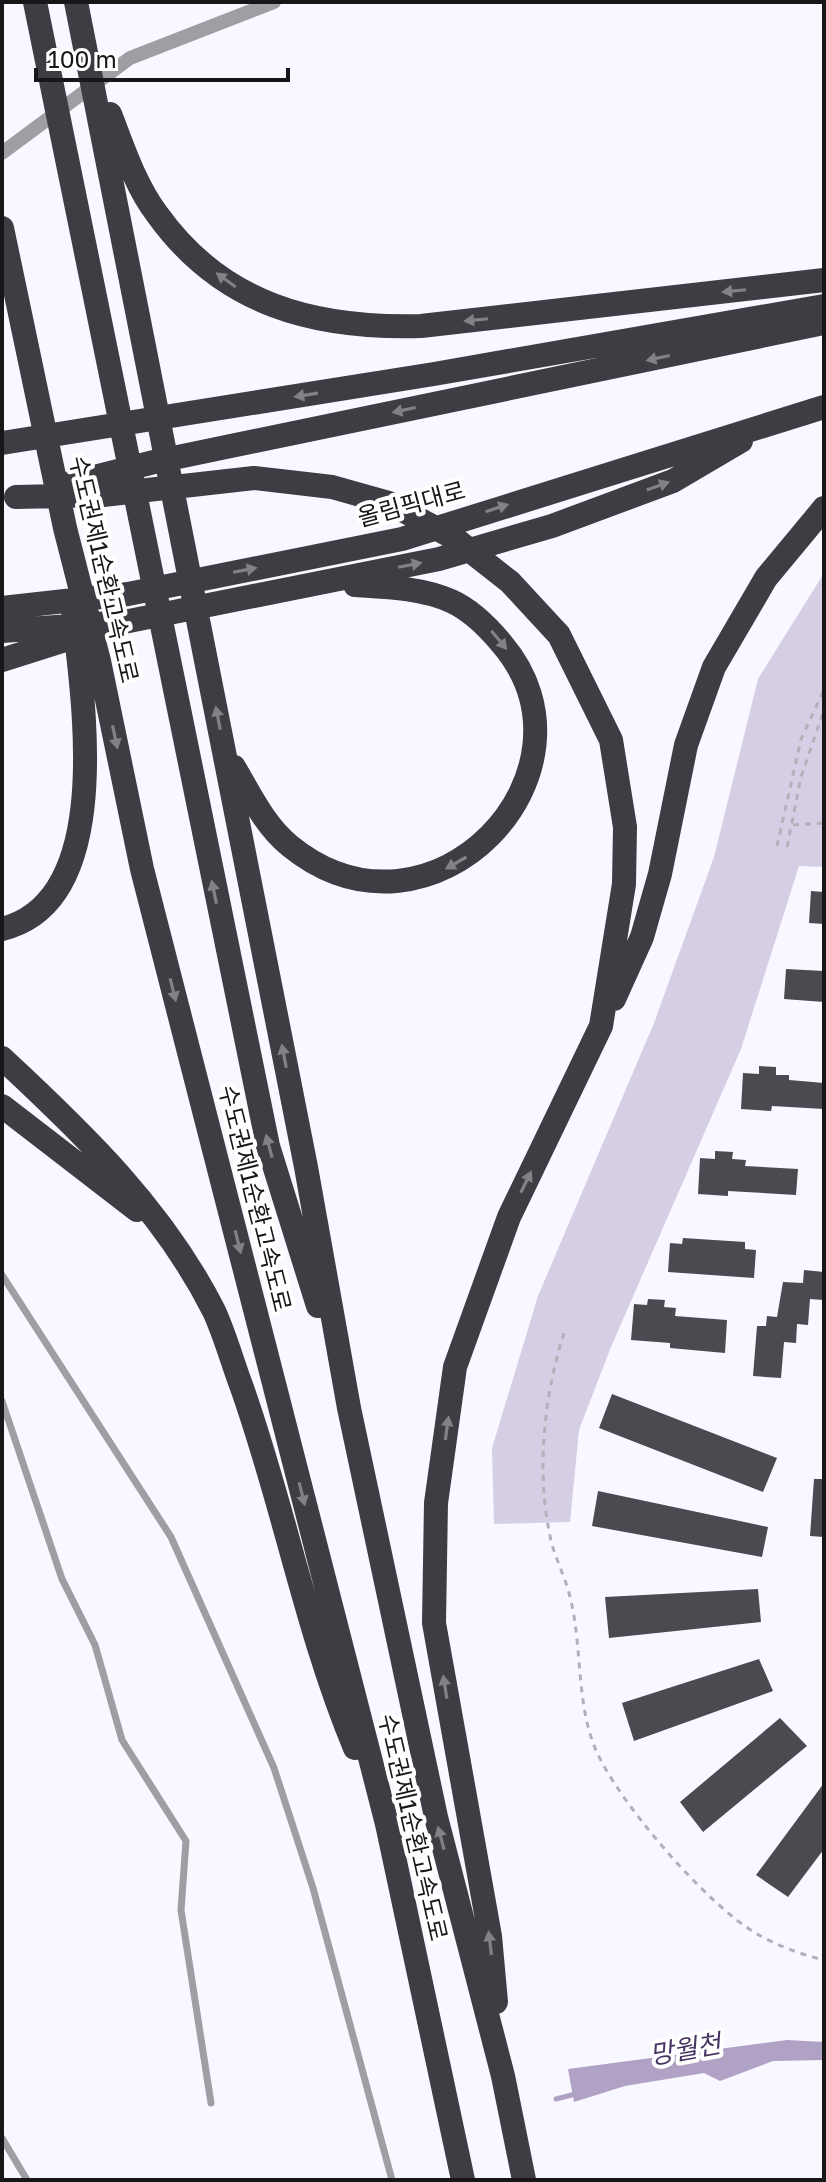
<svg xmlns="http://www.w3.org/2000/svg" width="826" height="2182" font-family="'Golos Text','Noto Sans KR',sans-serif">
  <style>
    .green { fill: #d6cee5 }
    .water { fill: #afa2c5 }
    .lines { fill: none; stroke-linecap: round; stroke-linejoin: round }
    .stream { stroke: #afa2c5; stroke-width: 5 }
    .building { fill: #4c4950 }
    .path { stroke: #b2b1b7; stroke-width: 3; stroke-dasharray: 6 6; stroke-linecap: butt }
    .lane { stroke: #9f9ea2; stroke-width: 7 }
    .street { stroke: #9f9ea2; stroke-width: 14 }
    .highway { stroke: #3f3d43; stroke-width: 24 }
    .oneway { fill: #828185 }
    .labels { text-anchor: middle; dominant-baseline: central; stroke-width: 8; stroke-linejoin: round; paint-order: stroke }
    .street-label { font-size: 24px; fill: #171619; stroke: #fff }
    .water-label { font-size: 26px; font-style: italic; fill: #473463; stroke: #fff }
  </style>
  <rect width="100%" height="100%" fill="#f9f7ff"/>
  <path class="green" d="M824,573V867L799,866L741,1049L611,1347L579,1430L570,1522L494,1524L492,1448L538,1296L654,1023L714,857L758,679Z"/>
  <path class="water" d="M787,2040L824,2042V2060L773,2061L720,2081L704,2073L625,2086L574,2102L568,2069Z"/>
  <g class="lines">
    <path class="stream" d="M556,2099L579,2093"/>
  </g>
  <path class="building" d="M811,891L824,892V924L809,923Z
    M786,969L824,971V1002L784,999Z
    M759,1066L776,1067V1075H789V1080L824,1083V1109L772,1106L771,1111L741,1109L743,1073L759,1074Z
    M715,1151L733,1152L732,1159L746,1160L745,1166L798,1169L796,1195L728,1191V1196L698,1194L700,1158L715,1159Z
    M683,1238L745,1242V1249L756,1250L754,1278L668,1272L670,1243L682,1244Z
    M804,1270L824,1272V1300L810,1299L808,1325L797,1324L796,1343L784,1342L781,1378L753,1376L757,1326H766L767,1316L777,1317L783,1282L803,1283Z
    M648,1299L665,1300L664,1307L676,1308L675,1316L727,1320L725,1353L670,1348V1343L631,1340L634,1304L647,1305Z
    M612,1394L777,1458L763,1492L599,1428Z
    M814,1479H824V1537L810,1536Z
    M598,1491L768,1527L762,1557L592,1526Z
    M758,1589L761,1622L609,1638L605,1597Z
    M759,1659L773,1691L634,1741L622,1703Z
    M780,1718L807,1746L703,1832L680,1802Z
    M824,1783V1849L788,1897L756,1875Z"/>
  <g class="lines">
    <path class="path" d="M793,825L824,823
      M777,846L801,739L824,690
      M787,847L801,777L824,710
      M564,1333C544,1396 536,1470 550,1536C554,1556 564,1574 569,1593C583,1644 575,1698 595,1748C617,1801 707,1905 757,1934C776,1945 802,1955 824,1960"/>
    <path class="lane" d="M2,1275L171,1537L274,1768L313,1888L392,2180
      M2,1401L62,1579L95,1645L122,1740L186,1841L181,1910L211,2103
      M2,2138L27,2180"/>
    <path class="street" d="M2,153L130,58L274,2"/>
    <path class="highway" d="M35,2L268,1146L318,1306
      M76,2L306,1167L349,1408L436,1817L503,2076L524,2180
      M110,114C123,147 135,185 157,214C222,305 314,329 421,326L824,280
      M2,228L65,528L99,661L142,869L387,1824L463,2180
      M2,443L434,374L824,306
      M59,486L154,462L824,323
      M16,497L103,495L254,478L332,487L389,503L454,538L510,582L559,635L611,740L625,827L624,884L601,1026L509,1217L455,1367L436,1503L434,1623L490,1936L496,2002
      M2,608L128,594L402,539L824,407
      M2,631L124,622L439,559L552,526L673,481L741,441
      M2,660L84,634
      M234,767C250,794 265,826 290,846C432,961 610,771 502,644C488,627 471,610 451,601C421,588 387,587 355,585
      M2,929C117,901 82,695 73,610
      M614,999L642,937L660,874L686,745L714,667L766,578L824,508
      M2,1058C84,1134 163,1210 214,1311C225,1335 232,1361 241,1385C284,1505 306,1631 355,1748
      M2,1106L137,1210"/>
  </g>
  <defs><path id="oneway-solid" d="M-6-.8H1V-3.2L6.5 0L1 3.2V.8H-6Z" transform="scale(2)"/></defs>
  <g class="oneway">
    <use href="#oneway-solid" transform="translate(226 280) rotate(-144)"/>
    <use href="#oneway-solid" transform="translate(734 291) rotate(174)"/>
    <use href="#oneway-solid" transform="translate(476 320) rotate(174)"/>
    <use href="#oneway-solid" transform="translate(658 358) rotate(168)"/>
    <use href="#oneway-solid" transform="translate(306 395) rotate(171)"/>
    <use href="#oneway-solid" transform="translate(404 410) rotate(168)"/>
    <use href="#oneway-solid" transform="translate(658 486) rotate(-20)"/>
    <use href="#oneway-solid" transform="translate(497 508) rotate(-18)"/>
    <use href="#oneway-solid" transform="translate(410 565) rotate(-11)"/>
    <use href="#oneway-solid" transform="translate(245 570) rotate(-11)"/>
    <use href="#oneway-solid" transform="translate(499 640) rotate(50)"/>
    <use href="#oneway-solid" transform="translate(218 718) rotate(-101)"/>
    <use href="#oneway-solid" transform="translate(115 737) rotate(78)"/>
    <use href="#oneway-solid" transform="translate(456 863) rotate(150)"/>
    <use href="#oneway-solid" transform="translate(214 892) rotate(-102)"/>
    <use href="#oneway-solid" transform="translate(173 990) rotate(76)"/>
    <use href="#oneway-solid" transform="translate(284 1056) rotate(-101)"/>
    <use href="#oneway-solid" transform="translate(269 1146) rotate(-105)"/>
    <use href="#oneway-solid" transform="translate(526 1182) rotate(-64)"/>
    <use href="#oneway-solid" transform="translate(238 1242) rotate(76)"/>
    <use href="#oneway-solid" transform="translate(447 1428) rotate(-82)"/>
    <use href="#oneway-solid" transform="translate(302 1494) rotate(76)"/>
    <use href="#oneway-solid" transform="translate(445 1687) rotate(-99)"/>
    <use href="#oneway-solid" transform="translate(441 1838) rotate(-105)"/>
    <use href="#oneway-solid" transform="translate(490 1943) rotate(-97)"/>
  </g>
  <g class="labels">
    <g class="street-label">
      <text transform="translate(411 503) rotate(-15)">올림픽대로</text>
      <text transform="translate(105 569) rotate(77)">수도권제1순환고속도로</text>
      <text transform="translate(256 1198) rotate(76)">수도권제1순환고속도로</text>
      <text transform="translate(414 1827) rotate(77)">수도권제1순환고속도로</text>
    </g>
    <g class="water-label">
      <text transform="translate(685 2049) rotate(-10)">망월천</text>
    </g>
  </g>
  <rect width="826" height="2182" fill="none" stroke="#171619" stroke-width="8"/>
  <path d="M36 68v12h252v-12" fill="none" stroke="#171619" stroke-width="4"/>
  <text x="48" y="68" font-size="24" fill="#171619" stroke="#ffffff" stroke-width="6" paint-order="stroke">100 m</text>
</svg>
